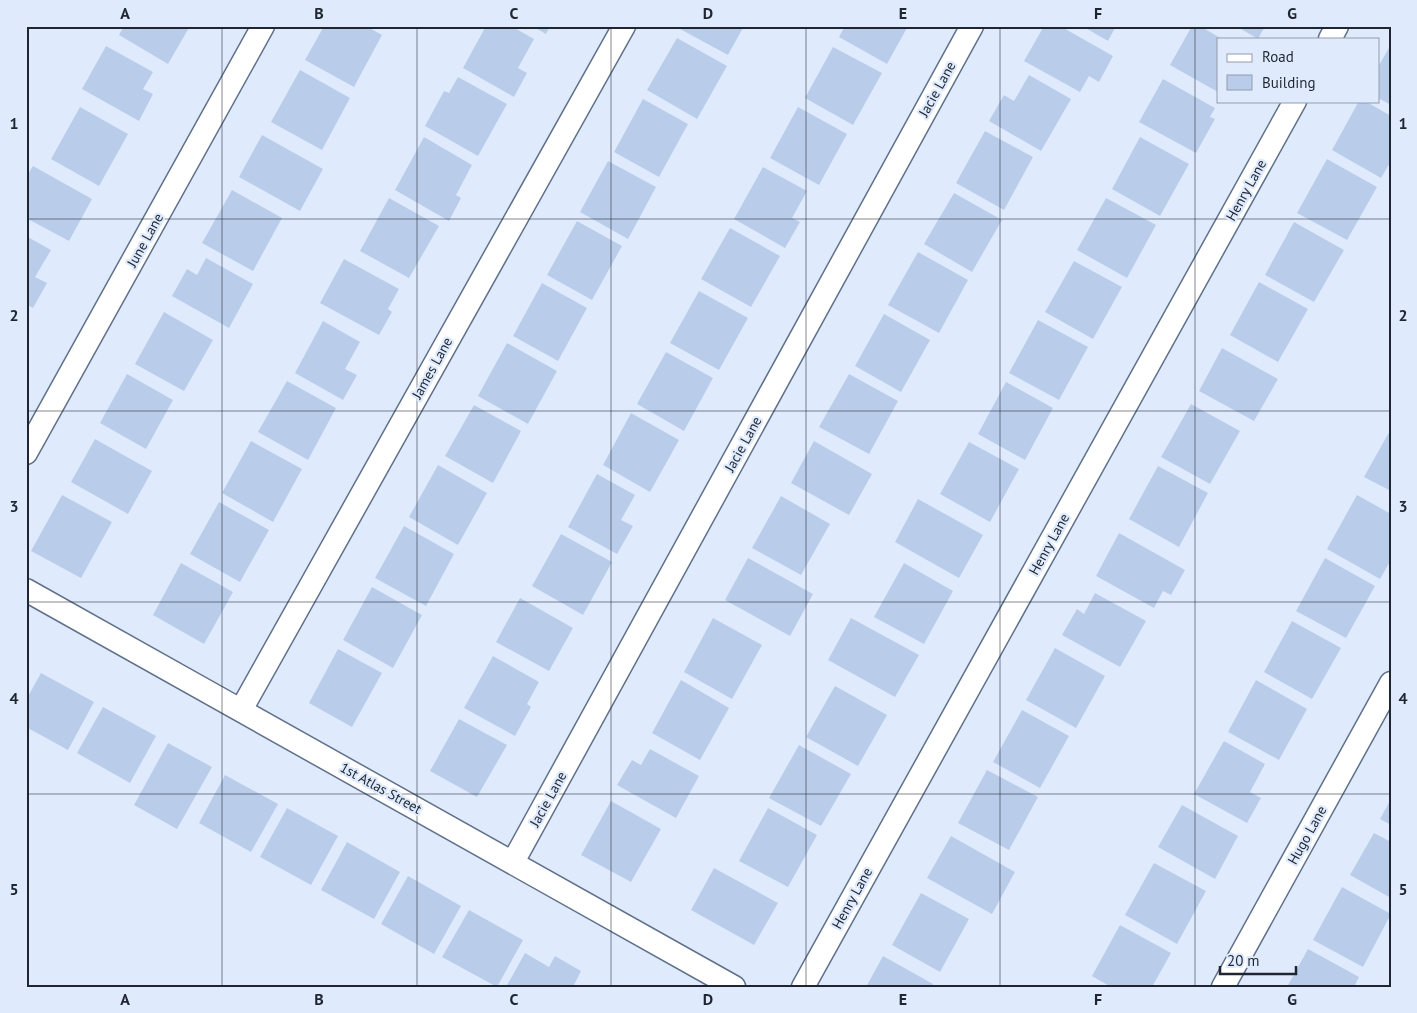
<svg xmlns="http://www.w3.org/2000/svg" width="1417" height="1013" font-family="'PT Sans',sans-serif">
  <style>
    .building { fill: #b9cdea }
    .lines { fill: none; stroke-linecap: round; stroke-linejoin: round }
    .street-casing { stroke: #5f718a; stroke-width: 25 }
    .street { stroke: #fff; stroke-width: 22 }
    .grid { fill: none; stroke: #1f2631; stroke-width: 1; stroke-opacity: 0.55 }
    .labels { text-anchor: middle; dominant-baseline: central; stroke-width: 4.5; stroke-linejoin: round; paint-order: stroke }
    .street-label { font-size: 14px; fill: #1f2631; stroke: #dfebfd }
    .neatline { fill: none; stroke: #1f2631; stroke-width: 2 }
    .grid-label { font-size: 16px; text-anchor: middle; font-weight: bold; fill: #1f2631 }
  </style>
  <rect width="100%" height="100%" fill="#dfebfd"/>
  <path class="building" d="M124,26H190L168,64L119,35Z
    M324,26H366L382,35L354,87L305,60Z
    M486,26H511L534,39L518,68L527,73L514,97L463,68Z
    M532,26H550L546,34Z
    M681,26H744L728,55L680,29Z
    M845,26H908L887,64L839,37Z
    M1044,26H1060L1113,56L1099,82L1089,76L1080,92L1024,61Z
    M1082,26H1116L1108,41Z
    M1192,26H1200L1222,39H1218V92L1170,65Z
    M1236,26H1265L1258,39Z
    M677,38L727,66L697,119L647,90Z
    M106,46L153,72L143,89L153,94L139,121L82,89Z
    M833,47L882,73L853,125L805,98Z
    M1389,48L1391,49V105L1378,98V67Z
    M300,70L350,98L322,150L271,122Z
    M1029,75L1071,99L1041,151L989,121L1004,95L1014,101Z
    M458,77L507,104L478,156L425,126L444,91L449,93Z
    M1163,79L1215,108L1210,117L1215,119L1196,153L1139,122Z
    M643,99L688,124L659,177L614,152Z
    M1359,101H1365L1391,116V161L1381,178L1332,150Z
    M80,107L128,134L99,186L51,159Z
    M798,107L847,134L819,185L770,158Z
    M985,131L1033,157L1004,210L956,183Z
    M262,135L323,169L300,211L239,177Z
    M424,137L472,165L456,195L461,198L449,221L395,190Z
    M1140,137L1189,164L1160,216L1112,189Z
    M1327,159L1377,187L1347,240L1297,213Z
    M608,161L656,187L628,239L580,212Z
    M33,166L92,199L69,241L26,218V177Z
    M763,167L807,191L792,218L800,222L785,248L734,219Z
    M232,190L282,218L253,271L202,243Z
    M954,193L1002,220L972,272L924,244Z
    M389,198L439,226L409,278L360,251Z
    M1106,198L1156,225L1127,278L1077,250Z
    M577,221L622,246L592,300L547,275Z
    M1294,222L1344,250L1314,302L1265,275Z
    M730,228L780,256L751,307L701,279Z
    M26,236L51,250L35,277L47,283L33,308L26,304Z
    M918,252L968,280L939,333L888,305Z
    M206,258L253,284L229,328L172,296L187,269L197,275Z
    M344,259L399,289L388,309L392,312L379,335L320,303Z
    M1074,261L1122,287L1093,339L1045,312Z
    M1259,282L1308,309L1278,362L1230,335Z
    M542,283L587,308L558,361L513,336Z
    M699,291L748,318L719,370L670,343Z
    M164,312L213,340L184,391L135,364Z
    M884,314L930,340L901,392L855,366Z
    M1038,320L1088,347L1059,400L1009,373Z
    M323,321L360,342L345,369L357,375L343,400L295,373Z
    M507,343L557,371L528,424L478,396Z
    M1222,348L1278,379L1254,421L1199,391Z
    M666,352L713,378L684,431L637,404Z
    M127,374L173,400L146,449L100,423Z
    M849,374L898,401L869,454L819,427Z
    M287,381L336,408L308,460L258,432Z
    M1006,382L1053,408L1025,460L978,434Z
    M1191,404L1240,431L1210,484L1161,457Z
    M474,405L521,431L493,483L445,456Z
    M631,413L679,440L650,492L603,465Z
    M1388,434L1391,435V491L1364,477Z
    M95,439L152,471L128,514L71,482Z
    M251,441L302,469L273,522L222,493Z
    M814,441L872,474L849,515L791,483Z
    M969,442L1019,469L990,522L940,494Z
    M438,465L487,493L458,545L409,517Z
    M1158,466L1208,493L1179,547L1129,519Z
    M597,474L635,495L621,520L633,526L617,554L568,527Z
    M62,495L112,522L81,578L31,551Z
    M1357,495L1391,514V560L1380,579L1327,549Z
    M781,496L830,524L801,575L752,548Z
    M918,499L983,535L959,578L895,542Z
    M219,502L269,530L240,582L190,554Z
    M404,526L454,554L426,606L375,578Z
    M1119,533L1185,570L1171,595L1163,591L1154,608L1096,576Z
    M561,534L612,562L583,615L532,586Z
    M748,558L813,594L790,636L725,600Z
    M1325,558L1375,586L1346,638L1296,611Z
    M181,563L233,592L204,644L153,615Z
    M904,563L953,591L924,644L874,617Z
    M372,587L422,615L393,668L343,640Z
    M1095,593L1146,621L1120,667L1062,635L1077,609L1084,614Z
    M520,598L573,628L549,671L496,642Z
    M713,618L762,645L732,699L684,672Z
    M851,618L919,655L895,697L828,660Z
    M1292,621L1341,648L1312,699L1264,672Z
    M1055,648L1105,676L1076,728L1026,700Z
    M338,649L382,673L352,727L309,703Z
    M493,656L539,682L527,704L531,707L515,736L464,708Z
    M41,673L94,702L68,750L26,727V700Z
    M681,680L729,708L700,760L652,733Z
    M1256,680L1307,709L1279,760L1228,732Z
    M835,686L887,715L858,766L806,737Z
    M103,707L156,736L130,783L77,753Z
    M1022,710L1069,736L1040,788L993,762Z
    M459,719L507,745L477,797L430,771Z
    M1224,741L1265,764L1250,792L1261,798L1247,823L1194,794Z
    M168,743L212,767L177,829L134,805Z
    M799,745L851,774L821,826L769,798Z
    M650,749L699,776L676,818L617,785L632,760L641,765Z
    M987,770L1038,797L1009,850L958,823Z
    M225,775L278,804L251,852L199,823Z
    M1391,799V825L1380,819Z
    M611,801L661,829L631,882L581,855Z
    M1182,805L1238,836L1215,879L1158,847Z
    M287,808L338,836L311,885L260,857Z
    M768,808L817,835L788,887L739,861Z
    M1374,833L1391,842V898L1350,875Z
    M951,836L1015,872L992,914L927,878Z
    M347,842L400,872L374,919L321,890Z
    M1154,863L1206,891L1177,944L1125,915Z
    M714,868L778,903L754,945L691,910Z
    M408,876L461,906L434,954L381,924Z
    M1342,887L1391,914L1363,967L1313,940Z
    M921,893L969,919L940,972L892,945Z
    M469,910L523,940L497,987L442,957Z
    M1120,925L1171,953L1152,987H1111L1092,976Z
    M1308,949L1359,977L1354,987H1287Z
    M525,953L549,967L555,956L581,971L573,987H506Z
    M883,956L933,984L932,987H866Z"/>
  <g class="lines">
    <g class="street-casing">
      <path id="street" d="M1330,39L1337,26
        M26,453L263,26
        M26,590L734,987
        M241,710L624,26
        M513,862L972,26
        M803,987L1295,101
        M1223,987L1391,683"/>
    </g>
    <use href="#street" class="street"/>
  </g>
  <path class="grid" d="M222,26V987M417,26V987M611,26V987M806,26V987M1000,26V987M1195,26V987M26,219H1391M26,411H1391M26,602H1391M26,794H1391"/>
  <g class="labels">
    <g class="street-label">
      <text transform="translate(937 89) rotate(-61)">Jacie Lane</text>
      <text transform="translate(1246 190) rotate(-61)">Henry Lane</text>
      <text transform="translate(145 240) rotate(-61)">June Lane</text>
      <text transform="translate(432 368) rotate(-61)">James Lane</text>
      <text transform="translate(743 444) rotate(-61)">Jacie Lane</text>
      <text transform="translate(1049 544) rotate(-61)">Henry Lane</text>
      <text transform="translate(381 788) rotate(29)">1st Atlas Street</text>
      <text transform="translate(548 799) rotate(-61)">Jacie Lane</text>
      <text transform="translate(1307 835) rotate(-61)">Hugo Lane</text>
      <text transform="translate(852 898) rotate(-61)">Henry Lane</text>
    </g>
  </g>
  <rect width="1417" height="1013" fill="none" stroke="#dfebfd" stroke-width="55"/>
  <rect x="1217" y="38" width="162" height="65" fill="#dfebfd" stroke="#929cab"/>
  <rect x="1227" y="54" width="25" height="8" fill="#ffffff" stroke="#929cab"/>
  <text x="1262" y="62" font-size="15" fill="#1f2631">Road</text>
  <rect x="1227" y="75" width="25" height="15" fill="#b9cdea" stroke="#929cab"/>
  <text x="1262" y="88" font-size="15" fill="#1f2631">Building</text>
  <path d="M1220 966v8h76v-8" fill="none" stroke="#1f2631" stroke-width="2.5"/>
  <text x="1227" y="966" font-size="15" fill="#1f2631" stroke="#dfebfd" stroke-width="4" paint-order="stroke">20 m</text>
  <rect x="28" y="28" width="1362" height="958" class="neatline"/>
  <g class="grid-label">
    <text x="125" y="19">A</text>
    <text x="319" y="19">B</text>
    <text x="514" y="19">C</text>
    <text x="708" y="19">D</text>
    <text x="903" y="19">E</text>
    <text x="1098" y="19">F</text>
    <text x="1292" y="19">G</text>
    <text x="14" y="129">1</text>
    <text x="1403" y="129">1</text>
    <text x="14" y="321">2</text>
    <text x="1403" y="321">2</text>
    <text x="14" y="512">3</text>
    <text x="1403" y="512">3</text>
    <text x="14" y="704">4</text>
    <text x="1403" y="704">4</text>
    <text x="14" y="895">5</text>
    <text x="1403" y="895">5</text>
    <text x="125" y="1005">A</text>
    <text x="319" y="1005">B</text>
    <text x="514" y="1005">C</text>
    <text x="708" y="1005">D</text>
    <text x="903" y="1005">E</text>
    <text x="1098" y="1005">F</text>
    <text x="1292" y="1005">G</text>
  </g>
</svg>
